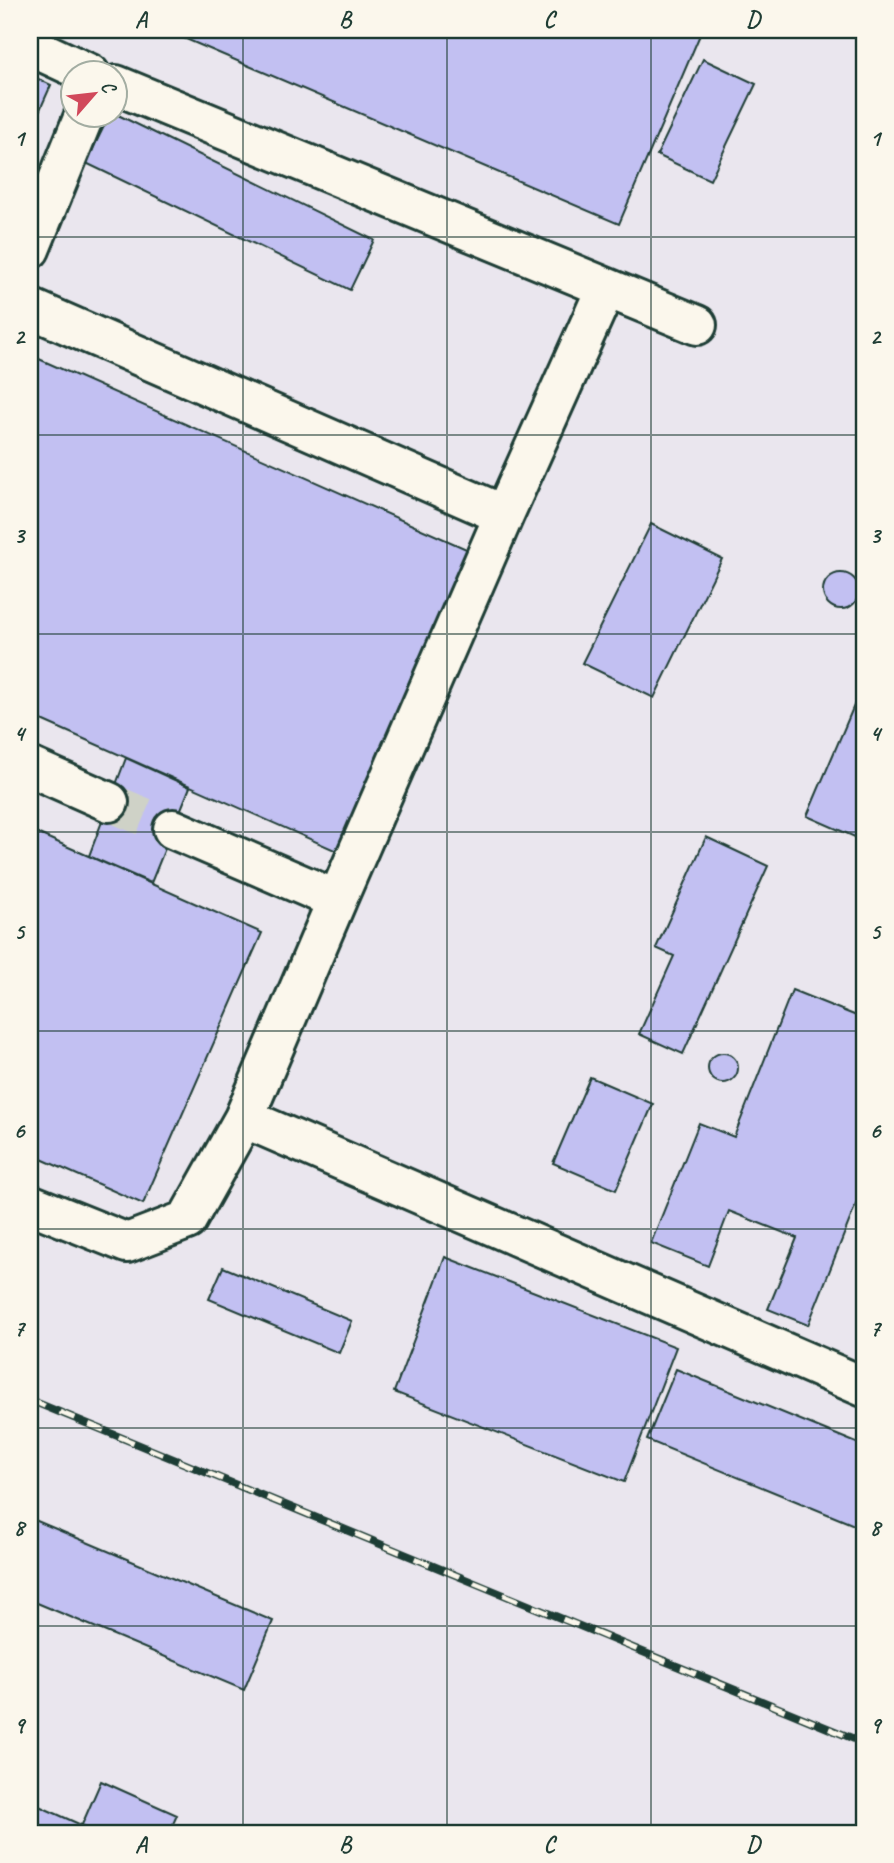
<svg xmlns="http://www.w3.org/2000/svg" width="894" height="1863" font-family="Caveat,sans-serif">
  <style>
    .built { fill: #eae6ee; fill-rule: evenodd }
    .building { fill: #c2c0f2; stroke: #1f3d34; stroke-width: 2 }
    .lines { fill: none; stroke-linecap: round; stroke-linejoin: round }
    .minor-tunnel { stroke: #cfd2c7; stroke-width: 38; stroke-dasharray: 38 19; stroke-linecap: butt }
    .minor-casing { stroke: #1f3d34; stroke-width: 44 }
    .minor { stroke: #fbf7ec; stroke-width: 38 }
    .rail-casing { stroke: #1f3d34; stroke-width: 8 }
    .rail { stroke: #fbf7ec; stroke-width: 5; stroke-dasharray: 16; stroke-linecap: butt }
    .grid { fill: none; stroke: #1f3d34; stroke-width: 2; stroke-opacity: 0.55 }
    .neatline { fill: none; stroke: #1f3d34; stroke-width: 2.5 }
    .grid-label { font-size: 23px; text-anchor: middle; font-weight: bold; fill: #1f3d34 }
  </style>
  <rect width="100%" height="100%" fill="#fbf7ec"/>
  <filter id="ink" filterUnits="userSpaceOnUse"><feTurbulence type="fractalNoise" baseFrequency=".0143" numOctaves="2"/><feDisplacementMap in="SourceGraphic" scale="14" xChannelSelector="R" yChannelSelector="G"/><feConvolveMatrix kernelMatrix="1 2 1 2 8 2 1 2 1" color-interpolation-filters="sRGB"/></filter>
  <g filter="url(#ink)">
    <path class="built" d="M30,30H864V1833H30ZM74,74H116V116H74Z"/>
    <path class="building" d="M165,30H702L619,224Z
      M703,59L756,84L710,180L657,155Z
      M30,75L51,85L30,132Z
      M116,114L374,240L350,290L86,163L109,116Z
      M30,355L471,551L339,852L30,715Z
      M651,524L722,559L654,698L582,663Z
      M823 591a18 18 0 1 1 36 0a18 18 0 1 1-36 0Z
      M864,682V841L807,816Z
      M126,758L190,787L151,883L89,856Z
      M30,830L262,933L143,1204L30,1154Z
      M706,837L768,866L683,1054L639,1034L674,956L656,948Z
      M792,990L864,1019V1184L808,1325L768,1309L797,1238L729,1211L708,1266L651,1243L699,1123L734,1137Z
      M708 1068a15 15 0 1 1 30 0a15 15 0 1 1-30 0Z
      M590,1077L653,1104L616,1190L553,1163Z
      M445,1257L676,1347L624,1482L394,1392Z
      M223,1267L352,1321L339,1353L209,1299Z
      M676,1369L864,1446V1529L647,1440Z
      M30,1518L273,1621L244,1690L30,1600Z
      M101,1781L177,1815L169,1833H95L81,1827Z
      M30,1802L99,1833H30Z"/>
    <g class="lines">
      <path class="minor-tunnel" d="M109,802L173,829"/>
      <g class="minor-casing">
        <path id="minor" d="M30,46L90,74
          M116,85L697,325
          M30,249L84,116
          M30,308L504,515L337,900
          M504,515L606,288
          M30,767L109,802
          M173,829L337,900L244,1118L864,1387
          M30,1204L127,1243L187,1220L244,1118"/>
      </g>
      <use href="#minor" class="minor"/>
      <g class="rail-casing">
        <path id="rail" d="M30,1400L864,1743"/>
      </g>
      <use href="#rail" class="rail"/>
    </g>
  </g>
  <path class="grid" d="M243,30V1833M447,30V1833M651,30V1833M30,237H864M30,435H864M30,634H864M30,832H864M30,1031H864M30,1229H864M30,1428H864M30,1626H864"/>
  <rect width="894" height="1863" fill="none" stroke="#fbf7ec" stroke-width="77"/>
  <g transform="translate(94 94) rotate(62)"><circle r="33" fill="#fbf7ec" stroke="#a3ada2" stroke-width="2"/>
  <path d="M0-5L12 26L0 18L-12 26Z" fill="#d1495b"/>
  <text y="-10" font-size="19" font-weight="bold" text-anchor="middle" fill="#1f3d34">С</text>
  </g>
  <rect x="38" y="38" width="818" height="1787" class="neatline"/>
  <g class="grid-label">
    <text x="141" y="27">A</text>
    <text x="345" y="27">B</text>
    <text x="549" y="27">C</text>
    <text x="753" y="27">D</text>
    <text x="19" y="146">1</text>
    <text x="875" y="146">1</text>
    <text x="19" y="344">2</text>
    <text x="875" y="344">2</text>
    <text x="19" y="543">3</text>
    <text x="875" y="543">3</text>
    <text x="19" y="741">4</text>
    <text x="875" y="741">4</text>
    <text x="19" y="939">5</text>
    <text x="875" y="939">5</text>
    <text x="19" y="1138">6</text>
    <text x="875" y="1138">6</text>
    <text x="19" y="1336">7</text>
    <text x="875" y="1336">7</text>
    <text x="19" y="1535">8</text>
    <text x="875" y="1535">8</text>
    <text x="19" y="1733">9</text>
    <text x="875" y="1733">9</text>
    <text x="141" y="1852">A</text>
    <text x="345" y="1852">B</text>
    <text x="549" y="1852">C</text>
    <text x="753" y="1852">D</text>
  </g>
</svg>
